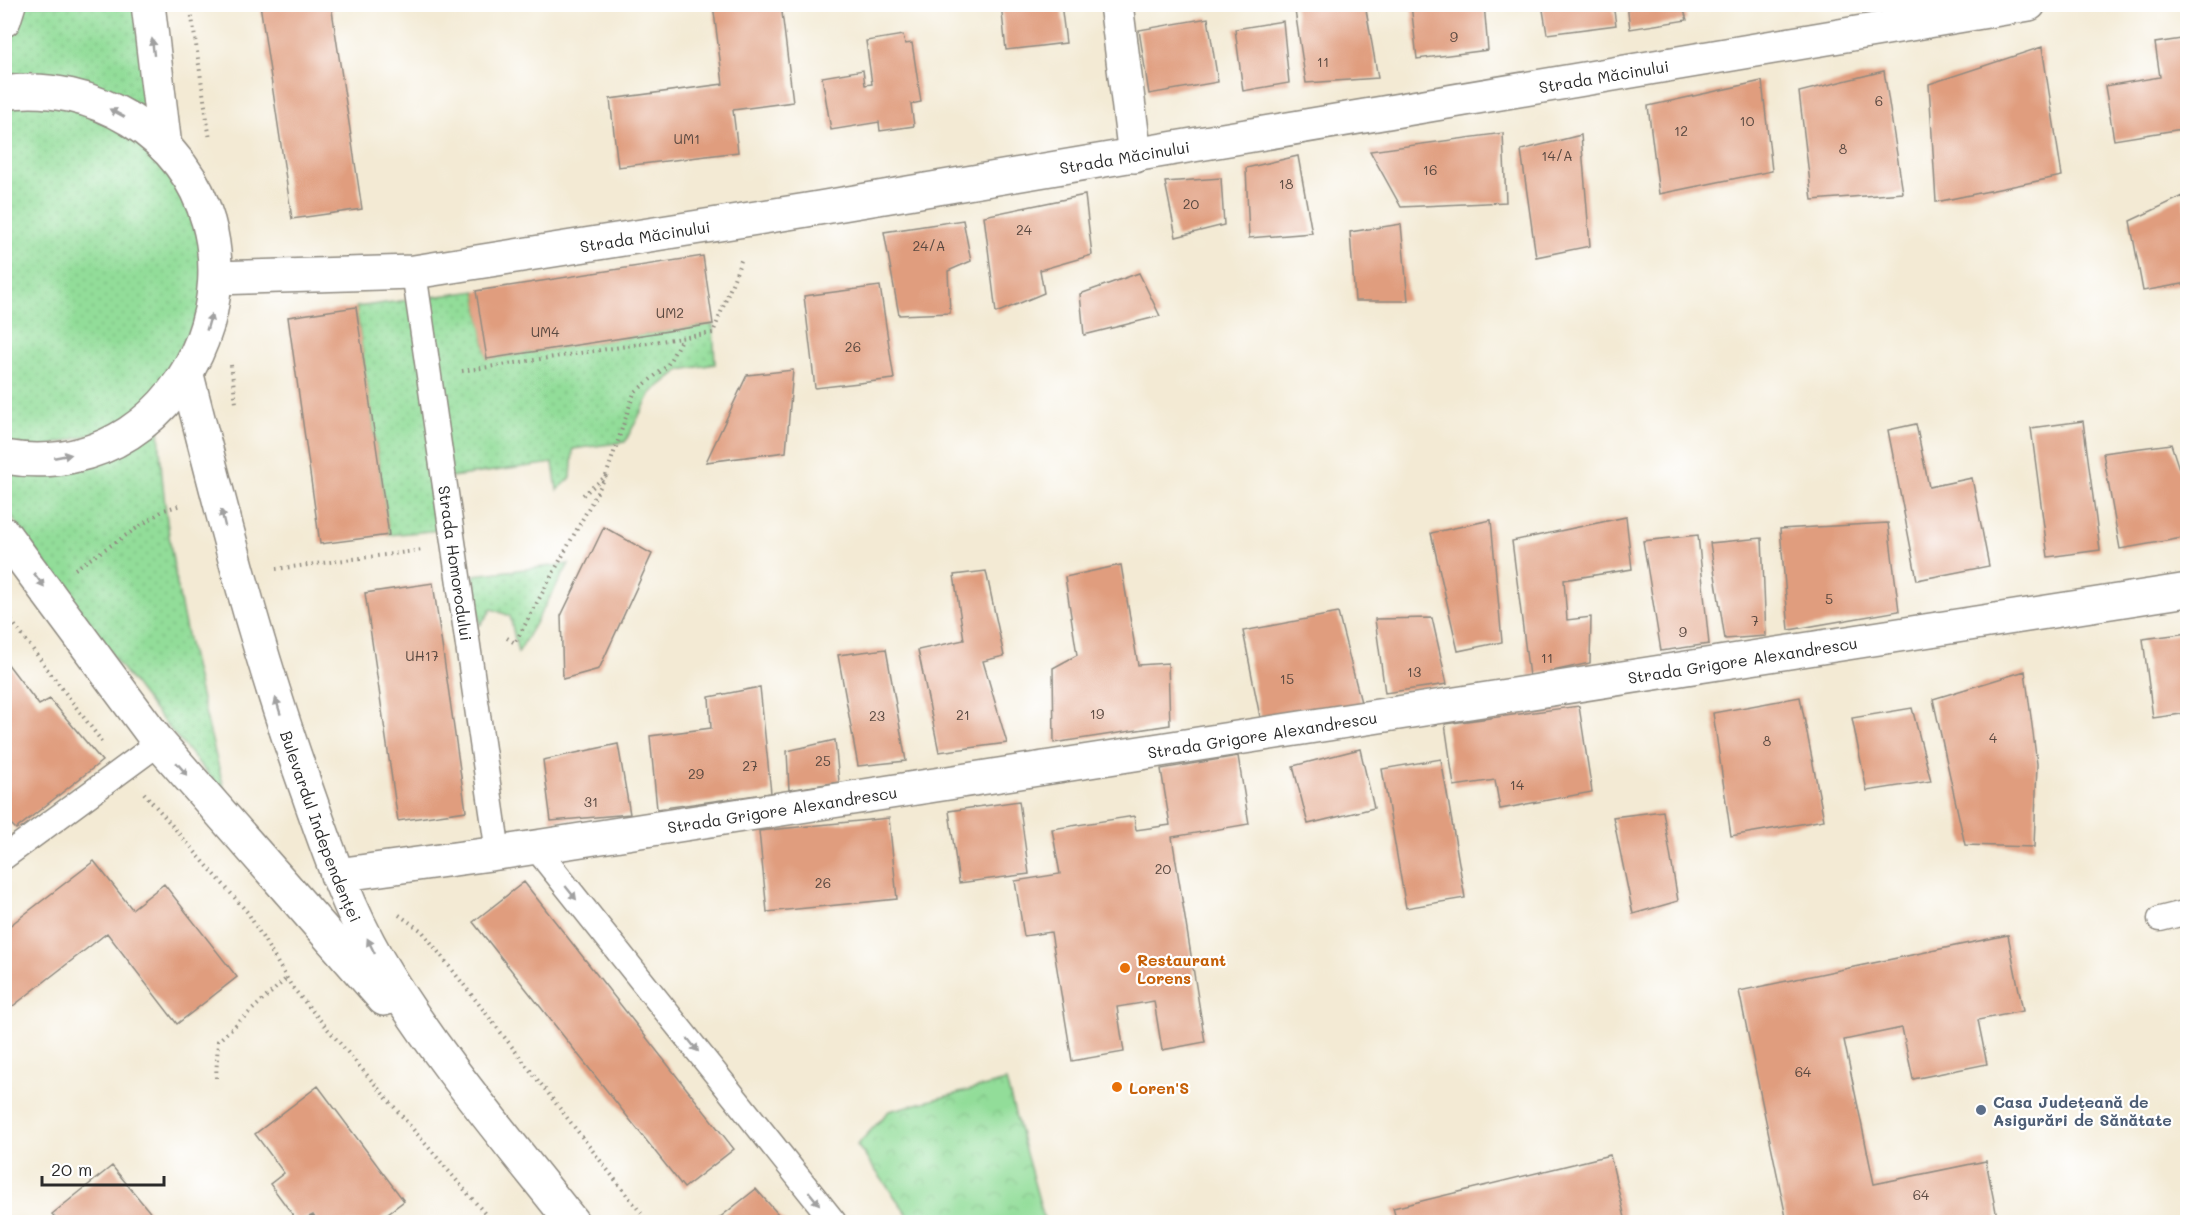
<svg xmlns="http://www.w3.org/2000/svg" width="2192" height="1227" font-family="Mali,sans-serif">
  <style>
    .grass { fill: url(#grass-dots); stroke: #5e8462; stroke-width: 1.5 }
    .park { fill: url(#park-crowns); stroke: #5e8462; stroke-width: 1.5 }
    .building { fill: #e09d7e }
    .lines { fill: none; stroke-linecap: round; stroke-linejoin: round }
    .service-casing { stroke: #8f8a80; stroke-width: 27 }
    .minor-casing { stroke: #8f8a80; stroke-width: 36 }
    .tertiary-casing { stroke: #8f8a80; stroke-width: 36 }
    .primary-casing { stroke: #8f8a80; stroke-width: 36 }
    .path { stroke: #8f8a80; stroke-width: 4; stroke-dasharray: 1.5 4.5; stroke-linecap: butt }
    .service { stroke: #fff; stroke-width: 24 }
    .minor { stroke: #fff; stroke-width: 33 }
    .tertiary { stroke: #fff; stroke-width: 33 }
    .primary { stroke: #fff; stroke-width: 33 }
    .oneway { fill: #a0a0a0 }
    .food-dot { fill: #e8710a; stroke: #fff; stroke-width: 2 }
    .service-dot { fill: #5c6f8a; stroke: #fff; stroke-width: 2 }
    .labels { text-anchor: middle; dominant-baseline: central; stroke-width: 4.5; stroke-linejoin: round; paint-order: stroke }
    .number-label { font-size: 14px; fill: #584840 }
    .street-label { font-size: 16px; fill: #2b2b2b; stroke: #fff }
    .food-label { font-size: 16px; font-weight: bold; fill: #c56008; stroke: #fff; text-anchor: start }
    .service-label { font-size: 16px; font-weight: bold; fill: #4e5e75; stroke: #fff; text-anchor: start }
  </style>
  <defs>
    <pattern id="grass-dots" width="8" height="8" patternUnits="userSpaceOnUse" patternTransform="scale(1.5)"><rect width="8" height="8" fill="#92dd99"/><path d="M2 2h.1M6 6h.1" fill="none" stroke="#7ebe84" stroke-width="1.8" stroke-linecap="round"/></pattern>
    <pattern id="park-crowns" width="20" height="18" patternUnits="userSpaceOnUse" patternTransform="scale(1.5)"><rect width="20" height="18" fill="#92dd99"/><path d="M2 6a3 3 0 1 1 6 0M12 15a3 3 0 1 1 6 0" fill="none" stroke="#7ebe84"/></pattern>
  </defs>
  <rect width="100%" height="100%" fill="#fff"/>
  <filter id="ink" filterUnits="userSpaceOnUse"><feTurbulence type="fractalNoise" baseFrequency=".0167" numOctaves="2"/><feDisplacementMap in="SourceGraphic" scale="12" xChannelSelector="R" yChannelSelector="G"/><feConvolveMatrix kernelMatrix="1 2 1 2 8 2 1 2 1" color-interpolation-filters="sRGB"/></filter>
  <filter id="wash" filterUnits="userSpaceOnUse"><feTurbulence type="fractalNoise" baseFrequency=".008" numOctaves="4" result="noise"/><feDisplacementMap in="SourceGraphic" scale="24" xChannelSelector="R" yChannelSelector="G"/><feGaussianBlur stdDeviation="1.35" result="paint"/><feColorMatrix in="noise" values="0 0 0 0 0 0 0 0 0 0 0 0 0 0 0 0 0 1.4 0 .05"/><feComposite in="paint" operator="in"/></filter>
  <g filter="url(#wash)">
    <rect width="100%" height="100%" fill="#f3ead4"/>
    <path class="grass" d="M17,5H139L154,128L5,86V45Z
      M36,91L165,147L216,278L144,421L5,457L4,93Z
      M476,291L487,359L713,324L715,364L680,370L651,393L625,442L573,449L571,478L557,490L553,463L444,478L451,529L389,535L356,307Z
      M159,426C163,552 195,674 226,796L150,705L72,603L5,507L4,469Z
      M569,564L518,653L510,616L492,609L480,625L474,575Z"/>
    <path class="park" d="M1006,1081L1045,1222H913L857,1145L889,1111Z"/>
    <g id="blocks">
      <path class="building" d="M260,4H331L362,209L292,219Z
        M713,4H781L793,102L733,110L738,152L618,167L610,99L723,84Z
        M1001,4H1061L1066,43L1006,50Z
        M1294,4H1365L1378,78L1306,83Z
        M1411,4H1484L1488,50L1417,59Z
        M1542,4H1613L1616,25L1547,34Z
        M1627,4H1682L1687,20L1630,29Z
        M1208,18L1218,82L1149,94L1139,30Z
        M1283,21L1289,83L1243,91L1235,29Z
        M903,35L905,44L912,43L921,102L911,104L914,126L880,131L879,122L831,130L822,77L863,70L865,85L872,84L866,41Z
        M2188,38V128L2114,140L2105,86L2160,77L2155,43Z
        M2042,47L2062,176L1936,202L1929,84Z
        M1884,71L1903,193L1812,200L1799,92Z
        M1762,81L1772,171L1659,194L1648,106Z
        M1503,133L1506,202L1401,207L1370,151Z
        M1581,135L1590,246L1536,257L1521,150Z
        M1298,156L1312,233L1249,238L1246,168Z
        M1221,178L1224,225L1176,237L1165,182Z
        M1085,195L1092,255L1040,270L1044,293L996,313L984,216Z
        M2183,196L2188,224V283L2143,291L2130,221Z
        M963,220L971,261L948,271L950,313L899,315L884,232Z
        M1401,224L1408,301H1355L1350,232Z
        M703,256L713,324L487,359L476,291Z
        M1139,273L1160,316L1084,335L1080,294Z
        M880,286L894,379L815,388L804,296Z
        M356,307L389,535L320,544L288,317Z
        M793,370L786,452L706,462L747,375Z
        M2083,421L2100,550L2048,557L2031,428Z
        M1916,424L1929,487L1972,478L1989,566L1917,580L1888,430Z
        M2171,444L2180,472L2188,471V537L2120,549L2103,453Z
        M1626,517L1632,569L1564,580L1567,620L1591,617L1590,663L1529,676L1512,541Z
        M1491,520L1502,642L1458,651L1431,533Z
        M1888,523L1899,611L1789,630L1780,529Z
        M604,527L652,554L599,669L563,679L561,616Z
        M1698,535L1709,644L1661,651L1643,541Z
        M1762,538L1766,636L1725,639L1710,543Z
        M1121,565L1138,665L1168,663L1170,725L1054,743L1053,668L1077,655L1065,577Z
        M986,571L1004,656L983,661L1007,743L939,752L918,650L964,640L954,575Z
        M433,583L466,811L398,821L365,593Z
        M1338,613L1364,714L1260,717L1243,631Z
        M1432,618L1447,684L1385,693L1375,619Z
        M2188,633V713L2153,718L2143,639Z
        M886,649L906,761L858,766L838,655Z
        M4,659L39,705L50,699L102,761L16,829L4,817Z
        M2025,671L2037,764L2034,847L1965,845L1933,699Z
        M760,687L771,793L657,809L650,736L711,728L709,697Z
        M1800,697L1824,820L1731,836L1713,713Z
        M1579,706L1592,792L1500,809L1495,780L1454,786L1445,724Z
        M1912,708L1931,781L1867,791L1852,718Z
        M835,740L839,782L789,790L787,751Z
        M618,744L630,814L551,821L543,760Z
        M1360,749L1374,808L1308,824L1293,766Z
        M1238,756L1249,824L1172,837L1205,1042L1162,1050L1154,1001L1117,1007L1124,1052L1072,1061L1051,932L1024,936L1015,881L1060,874L1052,829L1134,816L1136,830L1170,825L1161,769Z
        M1441,759L1465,898L1406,908L1382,769Z
        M1019,801L1029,874L959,883L949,811Z
        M1663,811L1678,901L1633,914L1613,817Z
        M889,818L897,899L767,912L759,831Z
        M94,861L132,909L164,884L237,977L177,1024L107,933L4,1013V930Z
        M524,882L734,1149L684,1188L473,922Z
        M2008,935L2023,1011L1978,1020L1987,1064L1913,1079L1902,1028L1844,1040L1874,1184L1986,1161L1998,1222H1787L1739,991Z
        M318,1086L404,1201L376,1222H318L313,1215L298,1222L270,1184L284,1173L255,1134Z
        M1610,1155L1626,1222H1397L1393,1208Z
        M112,1166L158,1222H59L52,1214Z
        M756,1189L785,1222H714Z"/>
    </g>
  </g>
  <g filter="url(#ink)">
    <use href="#blocks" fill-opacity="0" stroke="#8f8a80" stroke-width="1.5"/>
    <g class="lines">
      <g class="service-casing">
        <g id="service">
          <path id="s1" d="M414,272L498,853"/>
          <path d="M535,847L834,1222"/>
          <path d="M4,857L159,743"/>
          <path d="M2160,919L2188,912"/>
        </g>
      </g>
      <g class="minor-casing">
        <g id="minor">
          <path d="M1116,4L1135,156"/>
          <path id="s2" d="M216,278L414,272L807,210L2029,4"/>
          <path id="s3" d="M337,875L498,853L2188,590"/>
        </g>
      </g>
      <g class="tertiary-casing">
        <path id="tertiary" d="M148,4L165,147
          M4,20L9,4"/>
      </g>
      <g class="primary-casing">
        <g id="primary">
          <path d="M4,93C48,86 93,97 131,120C297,225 197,490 4,457"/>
          <path id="s4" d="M187,375C222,513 257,651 305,785C326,844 346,905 378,960C433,1053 505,1137 572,1222"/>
          <path d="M4,534L159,743L384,999"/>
        </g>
      </g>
      <path class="path" d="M100,4L110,8
        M190,4L210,140
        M231,365L236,403
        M462,371L713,333L742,258
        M583,495L606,476L634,393L667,366L682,338
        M75,569L164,510L181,505
        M276,569L423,550
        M4,611L103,743
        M507,638L515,643L606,476
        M144,793L248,913L292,987L492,1222
        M399,915L422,931L648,1222
        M216,1078L218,1041L287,978"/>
      <use href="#service" class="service"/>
      <use href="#minor" class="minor"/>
      <use href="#tertiary" class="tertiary"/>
      <use href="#primary" class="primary"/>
    </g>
    <defs><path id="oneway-solid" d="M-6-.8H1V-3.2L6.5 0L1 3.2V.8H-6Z" transform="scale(1.5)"/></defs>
    <g class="oneway">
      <use href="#oneway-solid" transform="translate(153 47) rotate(-97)"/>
      <use href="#oneway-solid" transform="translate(117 113) rotate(-152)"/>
      <use href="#oneway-solid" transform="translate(209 322) rotate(-74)"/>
      <use href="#oneway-solid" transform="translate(63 456) rotate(-11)"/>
      <use href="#oneway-solid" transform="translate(223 518) rotate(-104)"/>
      <use href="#oneway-solid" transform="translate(39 580) rotate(53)"/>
      <use href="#oneway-solid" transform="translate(278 706) rotate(-107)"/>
      <use href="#oneway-solid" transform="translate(182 769) rotate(49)"/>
      <use href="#oneway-solid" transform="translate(571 893) rotate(51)"/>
      <use href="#oneway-solid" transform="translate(371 946) rotate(-116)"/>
      <use href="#oneway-solid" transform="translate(693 1045) rotate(51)"/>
      <use href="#oneway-solid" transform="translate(814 1198) rotate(51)"/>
    </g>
  </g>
  <g class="food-dot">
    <circle cx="1125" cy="968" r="6"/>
    <circle cx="1117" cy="1087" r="6"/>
  </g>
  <circle class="service-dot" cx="1981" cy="1110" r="6"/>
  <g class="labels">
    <g class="number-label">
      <text x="1454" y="36">9</text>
      <text x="1323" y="61">11</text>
      <text x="1879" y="100">6</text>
      <text x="1747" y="120">10</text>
      <text x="1681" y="130">12</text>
      <text x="687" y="138">UM1</text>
      <text x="1843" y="148">8</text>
      <text x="1557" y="155">14/A</text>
      <text x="1430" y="169">16</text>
      <text x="1286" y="183">18</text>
      <text x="1191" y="203">20</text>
      <text x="1024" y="229">24</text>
      <text x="929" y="245">24/A</text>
      <text x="670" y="312">UM2</text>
      <text x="545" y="331">UM4</text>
      <text x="853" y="346">26</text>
      <text x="1829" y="598">5</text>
      <text x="1755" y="620">7</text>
      <text x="1683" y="631">9</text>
      <text x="422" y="655">UH17</text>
      <text x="1547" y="657">11</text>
      <text x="1414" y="671">13</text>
      <text x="1287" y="678">15</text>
      <text x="1097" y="713">19</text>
      <text x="963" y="714">21</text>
      <text x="877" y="715">23</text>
      <text x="1993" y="737">4</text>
      <text x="1767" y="740">8</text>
      <text x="823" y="760">25</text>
      <text x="750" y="765">27</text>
      <text x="696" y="773">29</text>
      <text x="1517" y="784">14</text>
      <text x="591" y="801">31</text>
      <text x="1163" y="868">20</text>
      <text x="823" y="882">26</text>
      <text x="1803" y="1071">64</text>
      <text x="1921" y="1194">64</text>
    </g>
    <g class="street-label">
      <text stroke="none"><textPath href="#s2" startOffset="1404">Strada Măcinului</textPath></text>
      <text stroke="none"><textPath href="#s2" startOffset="918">Strada Măcinului</textPath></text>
      <text stroke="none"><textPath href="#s2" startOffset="432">Strada Măcinului</textPath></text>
      <text stroke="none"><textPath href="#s1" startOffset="294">Strada Homorodului</textPath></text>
      <text stroke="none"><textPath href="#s3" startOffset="1422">Strada Grigore Alexandrescu</textPath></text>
      <text stroke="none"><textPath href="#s3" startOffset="936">Strada Grigore Alexandrescu</textPath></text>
      <text stroke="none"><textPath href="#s3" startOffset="450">Strada Grigore Alexandrescu</textPath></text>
      <text stroke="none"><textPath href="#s4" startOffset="471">Bulevardul Independenței</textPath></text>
    </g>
    <g class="food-label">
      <text x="1137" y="959">Restaurant<tspan x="1137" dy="18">Lorens</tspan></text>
      <text x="1129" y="1087">Loren'S</text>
    </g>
    <g class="service-label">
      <text x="1993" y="1101">Casa Județeană de<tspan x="1993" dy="18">Asigurări de Sănătate</tspan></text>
    </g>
  </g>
  <rect width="2192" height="1227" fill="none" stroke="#fff" stroke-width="24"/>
  <path d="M42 1176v9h122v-9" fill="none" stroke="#2b2b2b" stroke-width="3"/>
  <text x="51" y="1176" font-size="18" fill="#2b2b2b" stroke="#ffffff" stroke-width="4.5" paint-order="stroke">20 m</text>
</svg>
